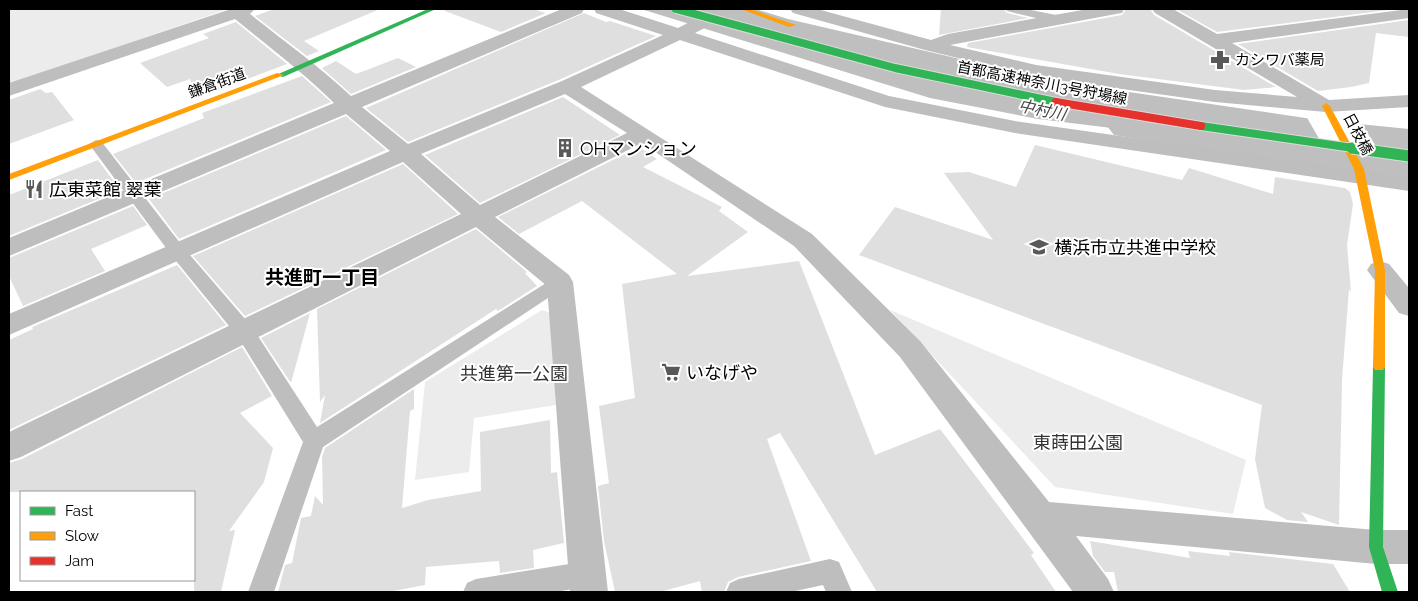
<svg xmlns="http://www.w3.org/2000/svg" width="1418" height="601" font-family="Raleway,'Noto Sans JP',sans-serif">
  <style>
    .green { fill: #ececec }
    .water { fill: #bfbfbf }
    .pier { fill: #fff }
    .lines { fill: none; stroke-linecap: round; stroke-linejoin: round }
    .river { fill: #bfbfbf; fill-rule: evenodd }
    .building { fill: #dfdfdf }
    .lane { fill: #bebebe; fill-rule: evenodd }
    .street { fill: #bebebe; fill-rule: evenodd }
    .fast { fill: #30b455; fill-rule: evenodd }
    .slow { fill: #ff9f0a; fill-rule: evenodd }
    .fast-bridge-far1-casing { stroke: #dbdbdb; stroke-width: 10; stroke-linecap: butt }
    .fast-bridge-casing { stroke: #dbdbdb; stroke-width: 13; stroke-linecap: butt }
    .jam-bridge-casing { stroke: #dbdbdb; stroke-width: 10; stroke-linecap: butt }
    .fast-bridge-far1 { stroke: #30b455; stroke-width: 8 }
    .fast-bridge { stroke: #30b455; stroke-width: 11 }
    .jam-bridge { stroke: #e5322d; stroke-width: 8 }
    .labels { text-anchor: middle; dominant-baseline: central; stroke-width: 4; stroke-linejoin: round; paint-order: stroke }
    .far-poi-label { font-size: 15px; fill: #000; stroke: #fff; text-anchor: start }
    .far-street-label { font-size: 15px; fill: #000; stroke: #fff }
    .far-water-label { font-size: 16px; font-style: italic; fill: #444; stroke: #fff }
    .poi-label { font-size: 18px; fill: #000; stroke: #fff; text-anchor: start }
    .park-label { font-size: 18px; fill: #333; stroke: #fff }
    .neighbourhood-label { font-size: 19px; font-weight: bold; fill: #000; stroke: #fff }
  </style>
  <rect width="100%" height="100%" fill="#fff"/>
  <path class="green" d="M9,9H228L9,84Z
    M542,310L550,313L556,405L474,418L469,472L415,480L425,382Z
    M890,310L1246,460L1233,514L1055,487Z"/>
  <path class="water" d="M641,9H755L788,19L1054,81L1319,120L1409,129V164L1038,119L930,98Z"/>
  <path class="pier" d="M1306,116L1360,122L1388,164L1329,156Z"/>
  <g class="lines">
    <path class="river" d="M1129,113L1409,155V183L1114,135L1107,126L1114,117Z"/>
  </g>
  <path class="building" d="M274,9H380L304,41L319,51L307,56L255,16Z
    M445,9H533L546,13L501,32L445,11Z
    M941,9H1003L1007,13L1028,18L939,35Z
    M1126,9H1150L1154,15L1276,87L1244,90L1119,74L967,47L968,43L1122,15Z
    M1176,9H1396L1217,32Z
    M584,13L606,22L610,21L656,36L561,79L408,142L366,108Z
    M1409,20V37L1376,33L1369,83L1351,87L1318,91L1238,44Z
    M236,22L287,64L197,98L190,79L167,87L140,63L209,38L203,34Z
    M398,58L416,67L351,94L322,68L336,61L356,74Z
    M302,76L331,102L136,183L113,154L204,118L202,113Z
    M40,89L46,93L52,92L74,120L9,144V100Z
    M563,97L620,135L480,203L425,155Z
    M346,116L386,150L179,239L149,199Z
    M1035,145L1182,180L1189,168L1273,194L1275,177L1345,188L1350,192L1353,204L1347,245L1351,292L1349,289L1342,380L1339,525L1301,512L1308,522L1287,520L1265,508L1255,459L1262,405L859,255L895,207L993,240L944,173L969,172L1016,187Z
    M639,147L657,159L643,167L722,207L719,211L748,232L687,276L799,261L875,455L940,429L1034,553L1031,555L1056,592H877L780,433L767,439L811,561L738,577L728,582L724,592H702L700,581L660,592H615L604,541L598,486L609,483L599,406L635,398L622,284L677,274L582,201L519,234L498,217Z
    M98,160L120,190L9,236V195Z
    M403,164L458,214L245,316L193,256Z
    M133,206L147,225L91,249L105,271L23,306L9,276V258Z
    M476,229L527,272L525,273L537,286L498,311L496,309L320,423L325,395L320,402L317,309Z
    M177,265L226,325L9,430V340L33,329L32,327Z
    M310,313L291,383L261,338Z
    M242,347L272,396L240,413L273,448L264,482L229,531L235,530L221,592H194V492H9V463L22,459Z
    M414,389V409L410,411L402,508L428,500L481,491L480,432L550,420L551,473L557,472L564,543L533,550L534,568L500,573L499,561L426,567L425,585L388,592H278L285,565L292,563L301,518L311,516L315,496L323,505L322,457L325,448Z
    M1090,541L1190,558L1188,551L1230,556L1229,552L1333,564L1350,592H1118L1114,572H1105L1093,556Z"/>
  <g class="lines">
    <path class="lane" d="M1005,9H1026L1061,16L1063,19L1057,23L1007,11Z
      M96,140L101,141L184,248L252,327L317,427L554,278L560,276L566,278L569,282L566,286L323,447L274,592H248L303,442L238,337L172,256L89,144Z
      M830,559L839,562L852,592H826L823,585L791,592H726L730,583L739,579Z
      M588,561L597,564L601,573L597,582C559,597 503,595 463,592L467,583L476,579Z"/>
    <path class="street" d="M231,9H255L250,14C284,41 319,66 351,96L562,9H584L582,13L362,107L408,144L562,81L663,35L596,13L594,9H619L678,28L715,9H735L733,13L695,33L889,96L1015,121L1409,177V191L1015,133L885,107L680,40L581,87L812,234L920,341L1049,502L1376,530H1409V564H1376L1076,536L1108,579L1114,592H1073L900,357L794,246L642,143L495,217L569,275L573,282L608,592H570L547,286L476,227L21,457L9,461V432L461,214L403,162L9,335V314L390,151L346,114L9,256V238L334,103C304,73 269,47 235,19L9,96V83ZM565,94L627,133L480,205L421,154Z
      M790,9H817L931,40L948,34L1088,9H1124L1122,13L1116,14L950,45L1036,65L1215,90L1297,97L1155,13L1152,9H1173L1217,34L1409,9V18L1232,43L1329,100L1409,95V107L1326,112L1215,102L1036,77L925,50L793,13Z
      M1380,261L1389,264L1409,288V316L1399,313L1367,270L1371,264Z"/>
    <path class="fast" d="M428,9H436L283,77L276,75Z
      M1379,362L1383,364L1385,367L1383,547L1398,592H1382L1369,547L1373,367L1375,364Z"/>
    <path class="slow" d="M741,9H750L796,25L789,27Z
      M277,73L284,75L9,180V174Z
      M1326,103L1330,106L1364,169L1385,270V367L1383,370H1375L1373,367L1375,270L1354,169L1322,106Z"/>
    <g class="fast-bridge-far1-casing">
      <path id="fast-bridge-far1" d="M676,9L895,68L1056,102
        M1201,126L1360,149"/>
    </g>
    <g class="fast-bridge-casing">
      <path id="fast-bridge" d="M1352,148L1409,156"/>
    </g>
    <g class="jam-bridge-casing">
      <path id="jam-bridge" d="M1056,102L1201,126"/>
    </g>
    <use href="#fast-bridge-far1" class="fast-bridge-far1"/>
    <use href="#fast-bridge" class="fast-bridge"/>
    <use href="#jam-bridge" class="jam-bridge"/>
  </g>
  <defs>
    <g id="pharmacy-bare" transform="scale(1.5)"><path d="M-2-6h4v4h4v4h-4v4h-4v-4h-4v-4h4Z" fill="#595959" stroke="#fff" stroke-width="2.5" paint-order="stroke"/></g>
    <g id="building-bare" transform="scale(1.5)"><path d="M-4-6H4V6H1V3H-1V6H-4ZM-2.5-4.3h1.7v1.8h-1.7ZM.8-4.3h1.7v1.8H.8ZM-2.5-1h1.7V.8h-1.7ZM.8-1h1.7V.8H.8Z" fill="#595959" stroke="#fff" stroke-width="2.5" paint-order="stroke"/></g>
    <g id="restaurant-bare" transform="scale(1.5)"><path d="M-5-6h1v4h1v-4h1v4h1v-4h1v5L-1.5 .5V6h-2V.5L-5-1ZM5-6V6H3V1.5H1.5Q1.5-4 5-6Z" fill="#595959" stroke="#fff" stroke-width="2.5" paint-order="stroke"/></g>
    <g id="school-bare" transform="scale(1.5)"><path d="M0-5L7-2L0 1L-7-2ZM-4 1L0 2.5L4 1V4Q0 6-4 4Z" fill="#595959" stroke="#fff" stroke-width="2.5" paint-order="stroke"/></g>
    <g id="supermarket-bare" transform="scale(1.5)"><path d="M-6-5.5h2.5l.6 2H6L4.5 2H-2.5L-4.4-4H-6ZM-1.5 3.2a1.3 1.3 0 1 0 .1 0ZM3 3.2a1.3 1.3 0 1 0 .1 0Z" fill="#595959" stroke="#fff" stroke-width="2.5" paint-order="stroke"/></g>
  </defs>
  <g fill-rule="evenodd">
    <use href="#pharmacy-bare" x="1220" y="60"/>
    <use href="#building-bare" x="565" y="148"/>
    <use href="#restaurant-bare" x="34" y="189"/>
    <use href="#school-bare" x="1039" y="247"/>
    <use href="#supermarket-bare" x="671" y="372"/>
  </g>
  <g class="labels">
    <g class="far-poi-label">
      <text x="1235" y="60">カシワバ薬局</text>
    </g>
    <g class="far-street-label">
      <text transform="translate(217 83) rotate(-20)">鎌倉街道</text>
      <text transform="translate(1042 83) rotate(11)">首都高速神奈川3号狩場線</text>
      <text transform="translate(1358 134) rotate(62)">日枝橋</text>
    </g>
    <g class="far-water-label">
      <text transform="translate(1042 110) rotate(12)">中村川</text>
    </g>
    <g class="poi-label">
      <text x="580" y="148">OHマンション</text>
      <text x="49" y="189">広東菜館 翠葉</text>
      <text x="1054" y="247">横浜市立共進中学校</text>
      <text x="686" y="372">いなげや</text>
    </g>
    <g class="park-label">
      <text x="514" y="373">共進第一公園</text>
      <text x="1078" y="442">東蒔田公園</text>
    </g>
    <g class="neighbourhood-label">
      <text x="322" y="277">共進町一丁目</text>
    </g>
  </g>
  <rect width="1418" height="601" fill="none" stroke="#000000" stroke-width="20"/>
  <rect x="20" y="491" width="175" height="90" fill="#ffffff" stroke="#999999"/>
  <rect x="30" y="507" width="25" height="8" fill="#30b455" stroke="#999999"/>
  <text x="65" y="516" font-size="15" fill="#000000">Fast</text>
  <rect x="30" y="532" width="25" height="8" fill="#ff9f0a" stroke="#999999"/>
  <text x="65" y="541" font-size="15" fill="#000000">Slow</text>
  <rect x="30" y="557" width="25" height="8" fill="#e5322d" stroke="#999999"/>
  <text x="65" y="566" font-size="15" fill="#000000">Jam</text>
</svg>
